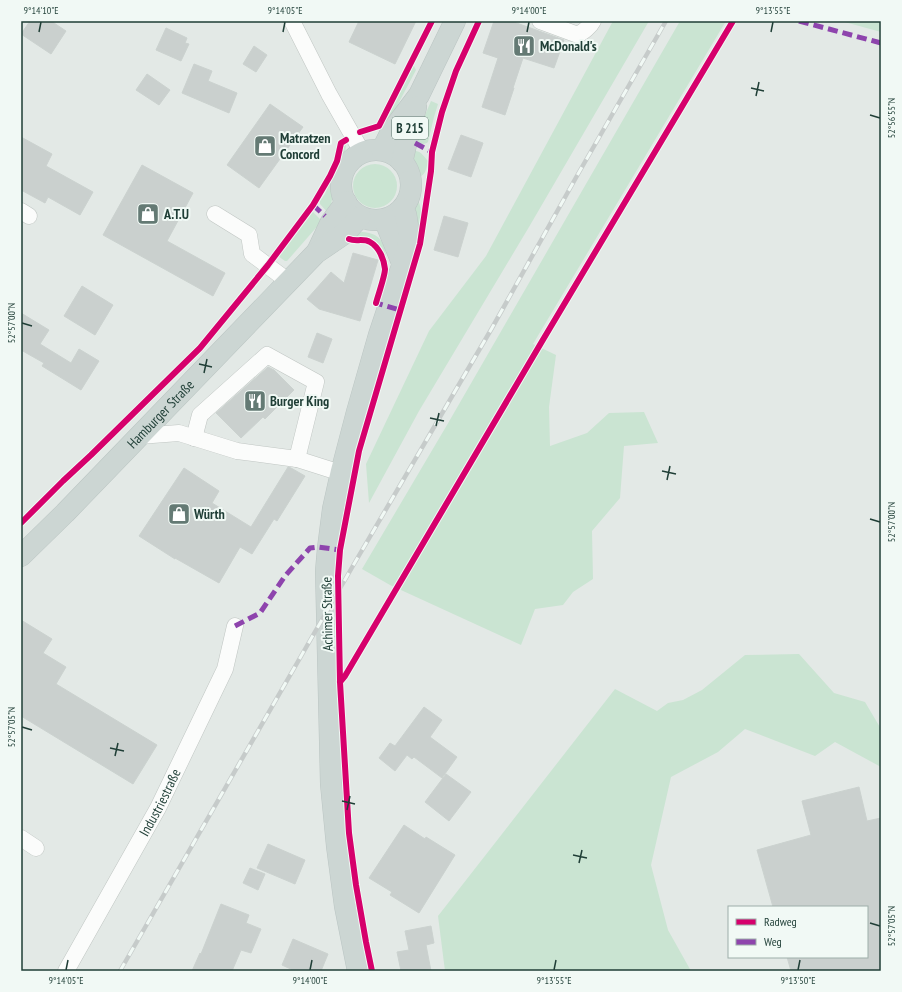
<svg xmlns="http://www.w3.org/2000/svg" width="902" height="992" font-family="'PT Sans Narrow',sans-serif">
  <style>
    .green { fill: #cae4d2 }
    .building { fill: #cad0ce; stroke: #cbd2cf }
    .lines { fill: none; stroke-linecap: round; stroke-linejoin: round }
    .minor-casing { stroke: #c0c6c3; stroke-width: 17 }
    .major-casing { stroke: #bbc5c3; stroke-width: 22 }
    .minor { stroke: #fbfcfb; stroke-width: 16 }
    .major { stroke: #ccd6d3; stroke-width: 21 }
    .rail-casing { stroke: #c6cbca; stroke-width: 4.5 }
    .rail { stroke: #f1f9f5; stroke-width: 3; stroke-dasharray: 9; stroke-linecap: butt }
    .quiet { stroke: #8e44ad; stroke-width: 5; stroke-dasharray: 10 5; stroke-linecap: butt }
    .cycleway-casing { stroke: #f1f9f5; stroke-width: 8 }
    .cycleway { stroke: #d6006c; stroke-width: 6 }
    .ticks { fill: none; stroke: #1f3e36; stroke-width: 1.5 }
    .labels { text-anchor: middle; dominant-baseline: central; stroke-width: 4; stroke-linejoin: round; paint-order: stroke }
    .shield { fill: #f1f9f5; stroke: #5e766f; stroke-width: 1 }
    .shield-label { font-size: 13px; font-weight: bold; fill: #1f3e36 }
    .poi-label { font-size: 14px; font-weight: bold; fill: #1f3e36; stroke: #f1f9f5; text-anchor: start }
    .street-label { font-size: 14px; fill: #1f3e36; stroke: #f1f9f5 }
    .neatline { fill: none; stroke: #1f3e36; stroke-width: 1.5 }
    .ticks-label { font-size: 10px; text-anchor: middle; fill: #1f3e36 }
  </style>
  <rect width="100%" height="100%" fill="#e3e9e6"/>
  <path class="green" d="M613,21H649L529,227L419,411L369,503L366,464L429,331L486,256Z
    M680,21H726L533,344L556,355L549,407L550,446L587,433L609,413L644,412L658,443L624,446L620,498L592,531L593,579L573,592L563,605L535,609L521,645L390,585L362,569L447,425Z
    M841,21H881V32Z
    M413,64L416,70L387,125H385L383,123Z
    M431,101L438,104L434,117L428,142C423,146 419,143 414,141Z
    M346,145C346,157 338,165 335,175C331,189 335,198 328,213L320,204V201L325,194L344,146Z
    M411,151C420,150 422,154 428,161C426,170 426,175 416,179C412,170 410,161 411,151Z
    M353 186a22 22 0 1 1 44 0a22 22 0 1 1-44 0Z
    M415,195C425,208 420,226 418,241L413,206Z
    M311,212H313L322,221L287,261H285L278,256Z
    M362,232C384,233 386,248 387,266H385C381,245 376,239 355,237L356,233Z
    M799,654L834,693L865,702L881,729V767L835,742L815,756L745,729L718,752L671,777L651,865L668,930L691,971H445L438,916L615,689L657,711L668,703L683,700L702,690L745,655Z"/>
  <path class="building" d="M30,21H51L66,31L51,54L21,34Z
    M359,21H416L395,64L349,42Z
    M494,21H511L564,40L554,68L523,58L513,88H514L505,115L482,107L498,58L483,53Z
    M166,28L187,38L185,43L189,44L181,61L156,50Z
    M254,46L267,55L256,72L243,64Z
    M194,64L212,71L208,81L237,93L229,113L182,93Z
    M147,74L170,90L159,105L136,90Z
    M270,104L303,127L259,188L227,165Z
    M461,135L483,143L471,177L448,169Z
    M21,137L52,154L46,166L93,192L80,215L48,197L45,203L21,190Z
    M142,165L193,193L167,241L225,273L213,296L103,235Z
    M444,216L468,223L458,257L434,250Z
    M353,253L378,260L360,321L319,309L307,299L331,272L344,283Z
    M82,286L113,305L95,335L64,316Z
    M21,313L49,330L40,344L71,363L79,349L99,361L81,390L42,366L44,363L21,350Z
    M317,333L332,339L323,363L308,357Z
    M268,367L274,370L294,390L265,419L263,417L241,438L216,413Z
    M288,467L291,468L305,476L277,521L274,519L252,554L240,547L219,583L175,558V559L139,536L184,468L219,491L212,503L251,527Z
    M21,620L52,639L43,653L66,667L56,684L157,745L133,784L21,716Z
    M424,707L442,720L430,737L457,757L442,778L414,757L412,759L407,755L395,771L379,758L390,743L395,746Z
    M446,774L471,792L449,821L425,802Z
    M859,787L867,821L881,818V971H791L787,957H867V907H773L757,850L811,835L802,801Z
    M404,825L425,839L426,837L455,855L419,913L390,895L392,892L369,878Z
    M268,844L305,860L295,884L257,868Z
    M250,868L265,874L258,890L243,883Z
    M221,904L249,915L246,923L261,929L251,953L241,950L232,971H192L200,953L201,954Z
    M431,926L434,943L426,945L431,971H401L397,952L409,950L405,931Z
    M293,939L328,954L321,971H295L282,965Z"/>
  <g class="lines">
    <g class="minor-casing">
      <g id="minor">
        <path d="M292,21L329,94L362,152"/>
        <path d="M540,21L578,35C584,31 590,27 593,21"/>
        <path d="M21,211L29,216"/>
        <path d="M215,214L249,235L252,254L288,281"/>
        <path d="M139,436L179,433L237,451L297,459L341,473"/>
        <path d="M194,438L200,415L267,355L316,382L297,459"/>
        <path d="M21,838L36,848"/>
        <path id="s1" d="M66,971L158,808L225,669L235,626"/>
      </g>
    </g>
    <g class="major-casing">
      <g id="major">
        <circle cx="376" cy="185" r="35"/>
        <path d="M382,150L391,132L419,95L455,21"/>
        <path d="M402,162L407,140L416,107"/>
        <path d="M385,221L403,265"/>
        <path d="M317,252L331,222L346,202"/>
        <path id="s2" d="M21,556L65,513L316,253L344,234L360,217"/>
        <path d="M358,971L345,906L337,846L331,784L326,571L328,548L333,509L341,473L357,412L379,335L407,251L409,234L406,215L403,209"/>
      </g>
    </g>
    <use href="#minor" class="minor"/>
    <use href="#major" class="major"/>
    <g class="rail-casing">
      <path id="rail" d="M120,971L354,564L492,328L578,174L666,21"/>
    </g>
    <use href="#rail" class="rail"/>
    <path class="quiet" d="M799,21L881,43
      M415,143L432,152
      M313,205L325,216
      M377,300L376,303L400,310
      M235,626L260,613L285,576L310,548L318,547L340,550"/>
    <g class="cycleway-casing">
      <path id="cycleway" d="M360,132L379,126L432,21
        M349,239C356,242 363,238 370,242C379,247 384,259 385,269C385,276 378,295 376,303
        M21,523L63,481L91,455L200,348L268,265L313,205L330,176L337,161L341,143L346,140
        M340,682L345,676L544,338L733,21
        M372,971L366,942L356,885L349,833L340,682L338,576L340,550L359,451L420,244L431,171L432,152L442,112L456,71L479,21"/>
    </g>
    <use href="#cycleway" class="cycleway"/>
  </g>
  <path class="ticks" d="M39,32L41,22M283,32L285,22M527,32L529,22M771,32L773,22M751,88L764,91M756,96L759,82M870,115L880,118M22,323L32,326M199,364L212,367M204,373L207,359M430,418L444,421M436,426L439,413M662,471L676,474M667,480L670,466M870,519L880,522M22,727L32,730M110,748L124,751M115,756L118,743M342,801L355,804M347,810L350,796M573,855L587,858M579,863L582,850M870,923L880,926M66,970L68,960M310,970L312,960M554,970L556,960M798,970L800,960"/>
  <defs>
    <g id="restaurant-square" transform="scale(1.15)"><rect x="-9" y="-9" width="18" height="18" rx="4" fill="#647a74" stroke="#f1f9f5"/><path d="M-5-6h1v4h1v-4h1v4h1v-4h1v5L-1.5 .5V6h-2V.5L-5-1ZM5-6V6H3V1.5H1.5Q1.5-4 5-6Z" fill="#fff"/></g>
    <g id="shop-square" transform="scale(1.15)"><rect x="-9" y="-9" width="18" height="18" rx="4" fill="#647a74" stroke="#f1f9f5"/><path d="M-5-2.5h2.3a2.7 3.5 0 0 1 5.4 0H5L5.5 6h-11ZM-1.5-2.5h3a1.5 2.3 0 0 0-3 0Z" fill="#fff"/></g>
  </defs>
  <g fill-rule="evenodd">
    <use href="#restaurant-square" x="524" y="46"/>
    <use href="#shop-square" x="265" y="146"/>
    <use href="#shop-square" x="148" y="214"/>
    <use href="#restaurant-square" x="255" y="401"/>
    <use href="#shop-square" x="179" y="514"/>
  </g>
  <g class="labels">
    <rect class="shield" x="392" y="117" width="36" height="22" rx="3"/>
    <g class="shield-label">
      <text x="410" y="128">B 215</text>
    </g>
    <g class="poi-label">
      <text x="540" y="46">McDonald's</text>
      <text x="280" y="138">Matratzen<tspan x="280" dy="16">Concord</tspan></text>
      <text x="164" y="214">A.T.U</text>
      <text x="270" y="401">Burger King</text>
      <text x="194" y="514">Würth</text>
    </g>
    <g class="street-label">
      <text stroke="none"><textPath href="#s2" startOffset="199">Hamburger Straße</textPath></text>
      <text transform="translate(327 614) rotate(-91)">Achimer Straße</text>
      <text stroke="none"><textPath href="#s1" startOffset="193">Industriestraße</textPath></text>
    </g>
  </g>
  <rect width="902" height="992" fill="none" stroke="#f1f9f5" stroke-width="44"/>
  <rect x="728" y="906" width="140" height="52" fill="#f1f9f5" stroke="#9daea9"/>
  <rect x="736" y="919" width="20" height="6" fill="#d6006c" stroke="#9daea9"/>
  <text x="764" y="926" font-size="12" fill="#1f3e36">Radweg</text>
  <rect x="736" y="939" width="20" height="6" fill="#8e44ad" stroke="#9daea9"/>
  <text x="764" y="946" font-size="12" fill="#1f3e36">Weg</text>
  <rect x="22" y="22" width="858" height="948" class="neatline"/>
  <g class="ticks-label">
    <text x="41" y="14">9°14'10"E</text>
    <text x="285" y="14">9°14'05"E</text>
    <text x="529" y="14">9°14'00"E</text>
    <text x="773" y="14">9°13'55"E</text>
    <text transform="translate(891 118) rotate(-90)" y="4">52°56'55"N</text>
    <text transform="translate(11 323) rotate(-90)" y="4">52°57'00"N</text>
    <text transform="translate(891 522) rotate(-90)" y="4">52°57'00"N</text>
    <text transform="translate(11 727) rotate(-90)" y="4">52°57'05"N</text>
    <text transform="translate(891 926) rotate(-90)" y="4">52°57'05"N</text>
    <text x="66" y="984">9°14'05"E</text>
    <text x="310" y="984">9°14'00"E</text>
    <text x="554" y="984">9°13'55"E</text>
    <text x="798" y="984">9°13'50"E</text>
  </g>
</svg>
